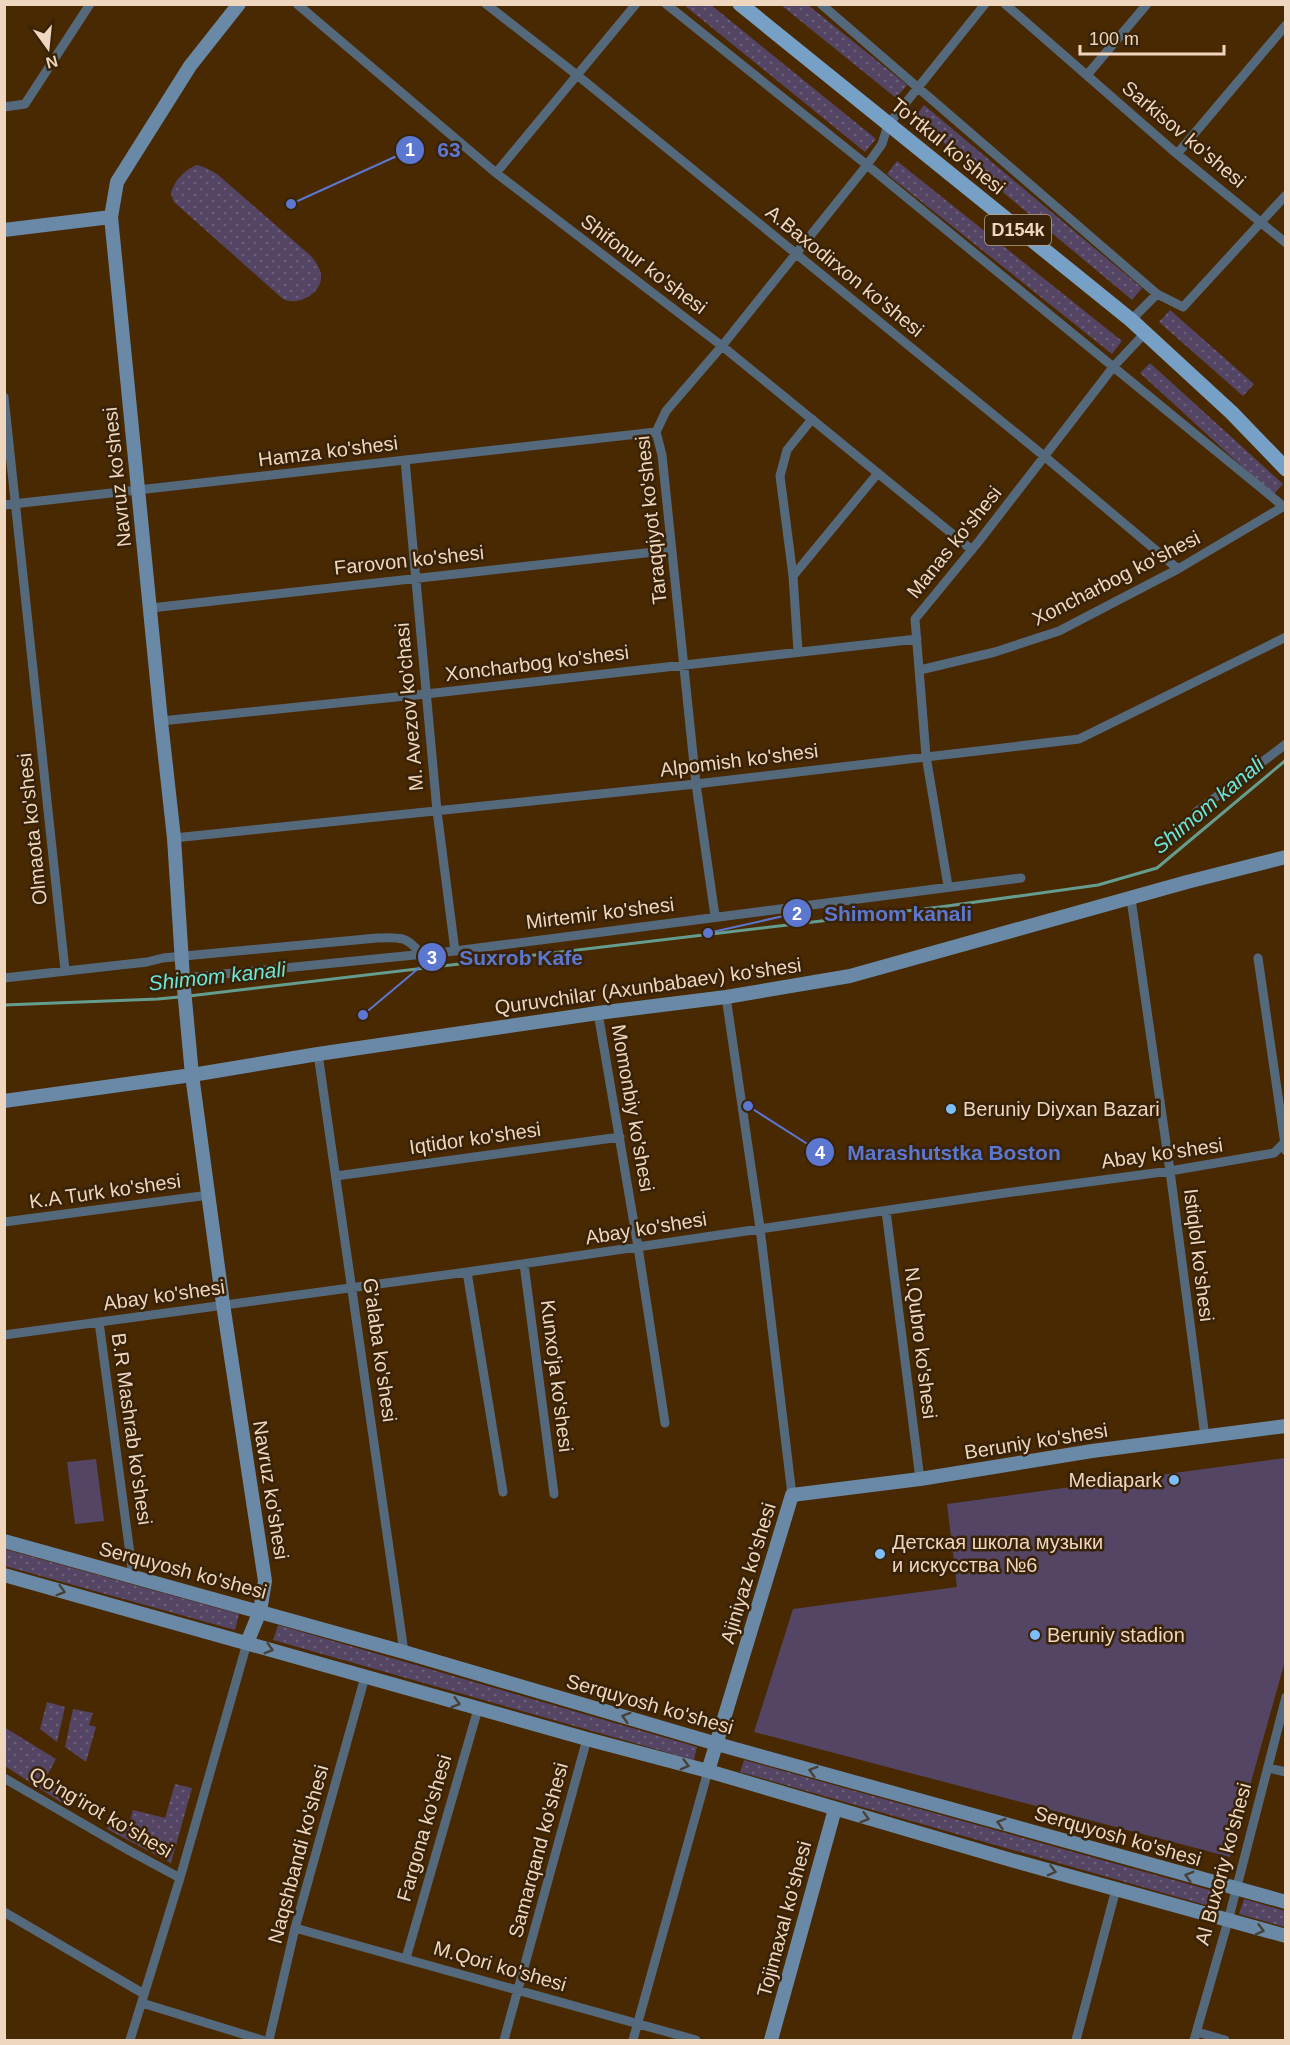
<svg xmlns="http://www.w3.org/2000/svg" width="1290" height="2045" font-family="Arial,sans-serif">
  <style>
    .grass { fill: url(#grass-dots) }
    .pitch { fill: #554565 }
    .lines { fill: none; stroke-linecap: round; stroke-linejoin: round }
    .stream { stroke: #659e90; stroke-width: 3 }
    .street { stroke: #55697c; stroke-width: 9 }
    .secondary { stroke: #6989a6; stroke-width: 14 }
    .primary { stroke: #77a0c6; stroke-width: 15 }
    .oneway { stroke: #474137 }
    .poi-dot { fill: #7cbef9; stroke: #382208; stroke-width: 2 }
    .labels { text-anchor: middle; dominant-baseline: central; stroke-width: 5; stroke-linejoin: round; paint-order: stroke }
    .shield { fill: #382208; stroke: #b8a188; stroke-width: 1.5 }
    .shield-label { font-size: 18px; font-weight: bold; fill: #efd7bf }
    .street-label { font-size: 20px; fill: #efd7bf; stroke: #382208 }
    .poi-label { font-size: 20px; fill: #efd7bf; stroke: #382208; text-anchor: start }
    .water-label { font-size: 21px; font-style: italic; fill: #68e7da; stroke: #382208 }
    .leader { fill: none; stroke: #5c77d0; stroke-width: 2 }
    .callout-dot { fill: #5c77d0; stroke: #382208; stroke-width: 2 }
    .mark-label { font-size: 18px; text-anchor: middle; font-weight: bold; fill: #fff }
    .callout-label { font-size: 21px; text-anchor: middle; font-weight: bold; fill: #5c77d0; stroke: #382208; stroke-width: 5; stroke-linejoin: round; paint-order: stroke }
  </style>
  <defs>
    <pattern id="grass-dots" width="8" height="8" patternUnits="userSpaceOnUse" patternTransform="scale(1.5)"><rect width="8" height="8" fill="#554565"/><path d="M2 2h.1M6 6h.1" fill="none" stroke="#6e5f79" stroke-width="1.8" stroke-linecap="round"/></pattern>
  </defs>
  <rect width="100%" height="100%" fill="#482902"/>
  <path class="grass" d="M684,5H711L876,139L865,152Z
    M781,5H808L907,85L896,98Z
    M924,105L1142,288L1132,300L914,118Z
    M897,161L1122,341L1112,354L887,174Z
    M197,165L206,168L217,174L311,256C316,262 322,270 321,278C320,295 297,306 283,299L174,202L171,194C173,182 185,169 197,165Z
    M1170,310L1254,384L1243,396L1159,322Z
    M1150,363L1283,484L1273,495L1140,373Z
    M4,1549L239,1614L235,1630L5,1566Z
    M278,1625L697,1747L694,1760L273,1640Z
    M47,1702L65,1707L57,1742L40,1729Z
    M73,1709L93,1713L89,1725L96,1727L86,1762L65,1747Z
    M4,1727L56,1759L44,1781L73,1798L68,1807L5,1766Z
    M744,1760L1220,1893L1216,1908L740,1772Z
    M175,1784L192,1788L171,1863L107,1829L114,1818L129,1825L133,1810L165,1818Z
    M1244,1899L1285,1911V1927L1239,1914Z"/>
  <path class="pitch" d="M1285,1458V1661L1230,1857L754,1732L793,1609L957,1587L947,1504Z
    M96,1459L104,1521L75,1524L67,1462Z"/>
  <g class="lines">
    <path class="stream" d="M189,996L940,907L1098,885L1157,868L1286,760
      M4,1005L158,999L179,997"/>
    <path class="street" d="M297,4L496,173L722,346L972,550
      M486,4L577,75L1044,456L1178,569
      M666,4L867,165L1283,506
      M821,4L1157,294
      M1005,4L1177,154L1286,243
      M1087,75L1147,4
      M4,107L25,104L90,4
      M1177,154L1286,25
      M496,173L636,4
      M1131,320L1157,294L1183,307L1286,195
      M4,397L65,970
      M405,460L437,811L455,951
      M4,505L656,432
      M793,576L878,473
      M151,608L672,550
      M798,651L793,576L780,476L787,450L812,419
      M920,670L995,652L1059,631L1178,569L1286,505
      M161,721L426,694L917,639
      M1196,812L1286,744
      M174,838L696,784L1079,739L1286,637
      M948,886L926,756L915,619L979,541L1114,366L1145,333
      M1131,899L1170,1171L1205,1437
      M715,916L696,784L662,455L656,432L666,411L722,346L867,165L882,144L888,125L985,4
      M1258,958L1286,1151
      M4,978L147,962L163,958L377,938C401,937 406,936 421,954
      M183,978L455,951L1021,878
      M726,997L760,1228L792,1495
      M598,1013L638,1247L665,1423
      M318,1054L404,1652
      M336,1176L620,1137
      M886,1211L920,1479
      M4,1222L209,1195
      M524,1264L554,1494
      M467,1272L503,1492
      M99,1322L133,1576
      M4,1335L467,1272L998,1194L1170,1171L1274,1153L1286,1141
      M1268,1768L1286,1772
      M4,1778L130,1851L180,1878
      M4,1912L144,1994
      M295,1928L696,2040
      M406,1958L478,1709
      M142,2003L262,2040
      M1197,2032L1225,2040
      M130,2040L180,1878L247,1643
      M269,2040L295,1928L365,1677
      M504,2040L587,1739
      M633,2040L708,1771
      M1076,2040L1116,1889
      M1194,2040L1228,1921L1286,1697"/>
    <path class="secondary" d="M239,4L190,66L117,182L111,217L161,721L174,838L183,978L192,1075L223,1304L265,1581L260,1611L247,1643
      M4,230L111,217
      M4,1101L192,1075L318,1054L598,1013L726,997L850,976L1187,882L1286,857
      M4,1541L404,1652L717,1744L1286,1902
      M4,1575L587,1739L708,1771L1011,1860L1286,1936
      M708,1771L792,1495L920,1479L1092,1451L1286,1426
      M771,2040L835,1809"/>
    <path class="primary" d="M740,4L1131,320L1232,413L1286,469"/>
  </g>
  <defs><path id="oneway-chevron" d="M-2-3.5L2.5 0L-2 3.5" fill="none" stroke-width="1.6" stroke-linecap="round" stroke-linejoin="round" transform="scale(1.5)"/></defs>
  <g class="oneway">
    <use href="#oneway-chevron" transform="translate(61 1591) rotate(16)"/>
    <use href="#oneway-chevron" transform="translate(269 1649) rotate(16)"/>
    <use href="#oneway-chevron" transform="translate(456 1703) rotate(16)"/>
    <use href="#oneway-chevron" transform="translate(626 1717) rotate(-164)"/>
    <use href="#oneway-chevron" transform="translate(685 1765) rotate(15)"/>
    <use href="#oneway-chevron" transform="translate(813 1771) rotate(-164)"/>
    <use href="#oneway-chevron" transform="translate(865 1818) rotate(16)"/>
    <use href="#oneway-chevron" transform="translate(1001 1823) rotate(-164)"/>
    <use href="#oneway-chevron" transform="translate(1052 1871) rotate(15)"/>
    <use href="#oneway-chevron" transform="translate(1189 1876) rotate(-164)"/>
    <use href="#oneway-chevron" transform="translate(1260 1930) rotate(15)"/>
  </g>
  <g class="poi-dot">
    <circle cx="951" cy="1109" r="6"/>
    <circle cx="1174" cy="1480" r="6"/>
    <circle cx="880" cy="1554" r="6"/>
    <circle cx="1035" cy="1635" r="6"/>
  </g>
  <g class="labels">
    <rect class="shield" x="985" y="215" width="66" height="30" rx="4.5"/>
    <g class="shield-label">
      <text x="1018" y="230">D154k</text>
    </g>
    <g class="street-label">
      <text transform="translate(1184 134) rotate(40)">Sarkisov ko'shesi</text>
      <text transform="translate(948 146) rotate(39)">To'rtkul ko'shesi</text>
      <text transform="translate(644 264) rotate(37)">Shifonur ko'shesi</text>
      <text transform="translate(845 271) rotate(39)">A.Baxodirxon ko'shesi</text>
      <text transform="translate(328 451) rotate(-7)">Hamza ko'shesi</text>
      <text transform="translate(117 477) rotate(-96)">Navruz ko'shesi</text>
      <text transform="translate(651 520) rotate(-96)">Taraqqiyot ko'shesi</text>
      <text transform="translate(954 542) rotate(-51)">Manas ko'shesi</text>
      <text transform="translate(409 560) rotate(-6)">Farovon ko'shesi</text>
      <text transform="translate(1116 578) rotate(-27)">Xoncharbog ko'shesi</text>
      <text transform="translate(537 663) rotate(-7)">Xoncharbog ko'shesi</text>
      <text transform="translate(409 707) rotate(-95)">M. Avezov ko'chasi</text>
      <text transform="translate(739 760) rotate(-7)">Alpomish ko'shesi</text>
      <text transform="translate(32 829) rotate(-96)">Olmaota ko'shesi</text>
      <text transform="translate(600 913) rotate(-7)">Mirtemir ko'shesi</text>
      <text transform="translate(648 986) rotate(-8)">Quruvchilar (Axunbabaev) ko'shesi</text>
      <text transform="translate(633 1108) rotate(80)">Momonbiy ko'shesi</text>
      <text transform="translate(475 1138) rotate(-8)">Iqtidor ko'shesi</text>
      <text transform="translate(1162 1153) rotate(-8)">Abay ko'shesi</text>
      <text transform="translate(105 1191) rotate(-8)">K.A Turk ko'shesi</text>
      <text transform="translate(646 1228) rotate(-9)">Abay ko'shesi</text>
      <text transform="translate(1199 1255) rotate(83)">Istiqlol ko'shesi</text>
      <text transform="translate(164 1295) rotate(-8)">Abay ko'shesi</text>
      <text transform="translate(921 1343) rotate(83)">N.Qubro ko'shesi</text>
      <text transform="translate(380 1350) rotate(82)">G'alaba ko'shesi</text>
      <text transform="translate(557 1376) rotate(83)">Kunxo'ja ko'shesi</text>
      <text transform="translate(132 1429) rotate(82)">B.R Mashrab ko'shesi</text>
      <text transform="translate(1036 1441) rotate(-9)">Beruniy ko'shesi</text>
      <text transform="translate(271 1490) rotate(81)">Navruz ko'shesi</text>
      <text transform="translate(183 1570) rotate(15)">Serquyosh ko'shesi</text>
      <text transform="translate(748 1573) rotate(-73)">Ajiniyaz ko'shesi</text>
      <text transform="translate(650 1704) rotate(16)">Serquyosh ko'shesi</text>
      <text transform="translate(101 1812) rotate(30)">Qo'ng'irot ko'shesi</text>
      <text transform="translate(424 1828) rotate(-74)">Fargona ko'shesi</text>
      <text transform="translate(1118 1836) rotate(16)">Serquyosh ko'shesi</text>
      <text transform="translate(538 1850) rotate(-75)">Samarqand ko'shesi</text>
      <text transform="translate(298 1854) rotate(-75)">Naqshbandi ko'shesi</text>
      <text transform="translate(1223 1864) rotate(-75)">Al Buxoriy ko'shesi</text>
      <text transform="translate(784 1919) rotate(-75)">Tojimaxal ko'shesi</text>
      <text transform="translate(500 1966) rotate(16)">M.Qori ko'shesi</text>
    </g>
    <g class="poi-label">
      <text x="963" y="1109">Beruniy Diyxan Bazari</text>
      <text x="1162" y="1480" text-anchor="end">Mediapark</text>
      <text x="892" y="1542">Детская школа музыки<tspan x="892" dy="23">и искусства №6</tspan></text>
      <text x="1047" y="1635">Beruniy stadion</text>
    </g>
    <g class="water-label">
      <text transform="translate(1208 805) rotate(-40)">Shimom kanali</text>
      <text transform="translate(217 976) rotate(-6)">Shimom kanali</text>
    </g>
  </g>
  <path class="leader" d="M291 204L410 150M708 933L797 913M363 1015L432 957M748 1106L820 1152"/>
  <g class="callout-dot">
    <circle cx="291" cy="204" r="6"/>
    <circle cx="708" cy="933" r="6"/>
    <circle cx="363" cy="1015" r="6"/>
    <circle cx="748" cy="1106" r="6"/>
    <circle cx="410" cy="150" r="15"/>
    <circle cx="797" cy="913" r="15"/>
    <circle cx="432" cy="957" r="15"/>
    <circle cx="820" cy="1152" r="15"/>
  </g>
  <g class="mark-label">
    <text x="410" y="156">1</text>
    <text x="797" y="920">2</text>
    <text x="432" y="964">3</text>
    <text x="820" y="1159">4</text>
  </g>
  <g class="callout-label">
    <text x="449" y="157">63</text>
    <text x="898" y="921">Shimom kanali</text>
    <text x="521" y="965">Suxrob Kafe</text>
    <text x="954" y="1160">Marashutstka Boston</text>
  </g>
  <rect width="1290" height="2045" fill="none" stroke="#efd7bf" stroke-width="12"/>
  <g transform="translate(48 48) rotate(165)" stroke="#382208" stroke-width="4.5" paint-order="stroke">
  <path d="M0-4.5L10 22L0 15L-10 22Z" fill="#efd7bf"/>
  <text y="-9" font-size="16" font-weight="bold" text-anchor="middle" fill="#efd7bf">N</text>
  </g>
  <path d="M1080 45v9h144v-9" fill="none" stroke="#efd7bf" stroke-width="3"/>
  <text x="1089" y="45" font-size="18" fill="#efd7bf" stroke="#382208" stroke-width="4.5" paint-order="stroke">100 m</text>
</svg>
